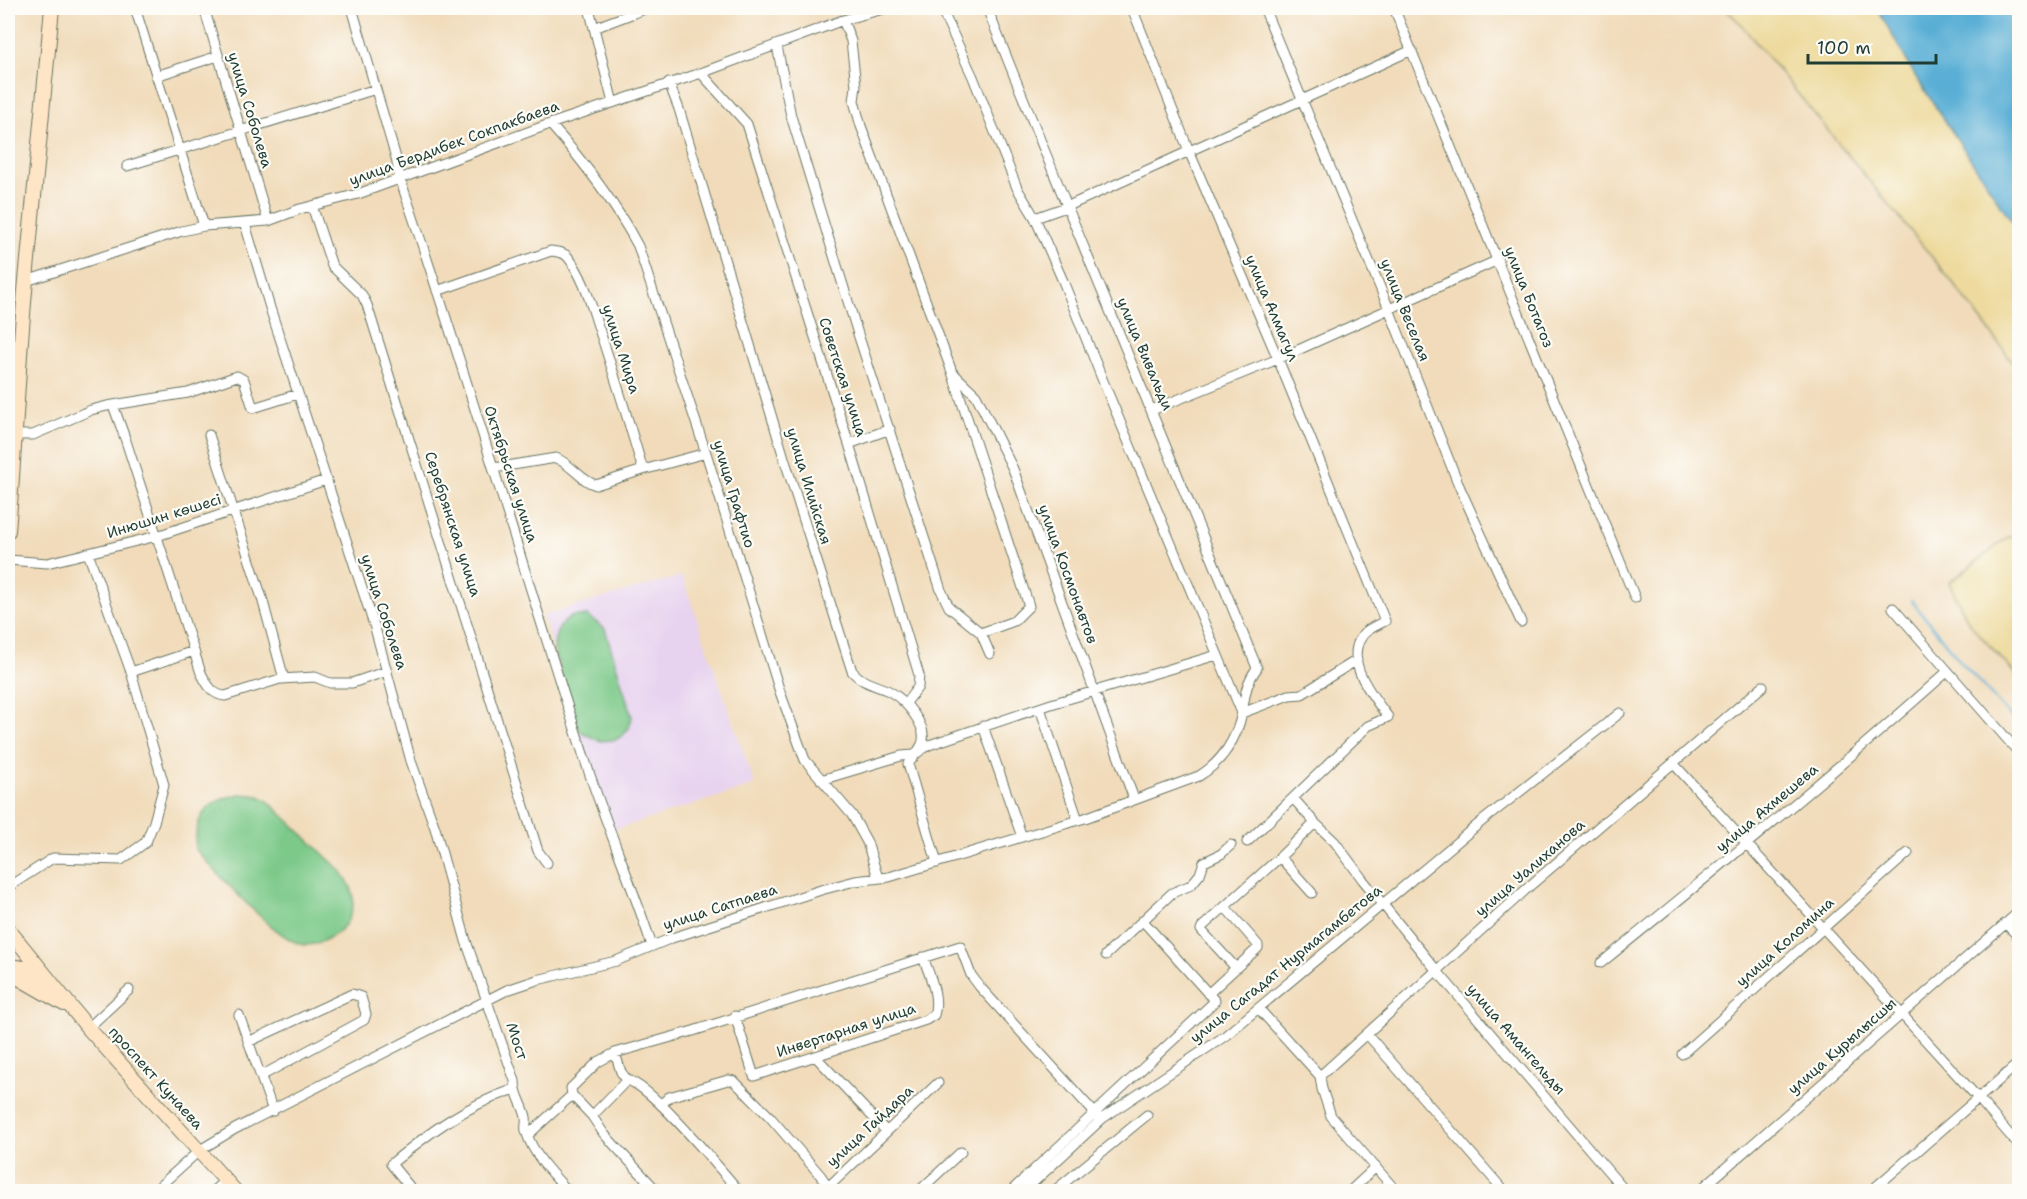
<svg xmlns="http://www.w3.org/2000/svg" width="2027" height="1199" font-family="'Shantell Sans',sans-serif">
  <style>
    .built { fill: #e7d2ef }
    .green { fill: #7cc989; stroke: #4e835e; stroke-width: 1.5 }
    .sand { fill: #eeda9e; stroke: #868c69; stroke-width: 1.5 }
    .water { fill: #59aed5; stroke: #3c7684; stroke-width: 1.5 }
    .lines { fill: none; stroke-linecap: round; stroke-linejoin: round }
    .stream { stroke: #59aed5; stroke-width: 2 }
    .street-casing { stroke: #687463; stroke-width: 11 }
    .secondary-casing { stroke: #687463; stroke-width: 16 }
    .street { stroke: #fff; stroke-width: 9 }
    .secondary { stroke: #fee5c5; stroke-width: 14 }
    .labels { text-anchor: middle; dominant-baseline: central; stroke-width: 4.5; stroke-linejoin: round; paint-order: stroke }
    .street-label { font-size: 15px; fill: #1f3d34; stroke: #fdfcf7 }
  </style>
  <rect width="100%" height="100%" fill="#fdfcf7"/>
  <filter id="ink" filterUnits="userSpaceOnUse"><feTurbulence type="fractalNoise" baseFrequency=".0167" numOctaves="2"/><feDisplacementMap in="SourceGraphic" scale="12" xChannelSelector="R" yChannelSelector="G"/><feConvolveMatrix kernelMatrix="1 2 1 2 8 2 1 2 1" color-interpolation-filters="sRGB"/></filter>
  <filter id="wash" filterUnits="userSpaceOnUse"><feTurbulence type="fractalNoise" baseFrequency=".008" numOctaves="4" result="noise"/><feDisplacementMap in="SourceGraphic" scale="24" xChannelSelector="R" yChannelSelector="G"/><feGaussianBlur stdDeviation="1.35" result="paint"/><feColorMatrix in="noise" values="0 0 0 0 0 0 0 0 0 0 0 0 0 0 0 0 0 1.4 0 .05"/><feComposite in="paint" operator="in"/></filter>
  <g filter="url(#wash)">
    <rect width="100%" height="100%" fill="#f1dbba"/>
    <path class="built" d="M682,576L755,785L613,830L596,783L543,615Z"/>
    <path class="green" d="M573,616H588L605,629L632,717L629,728L622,736L615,740L599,741L583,733L578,728L554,651C554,635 558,624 573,616Z
      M241,794L259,796L268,801L341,871C352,886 358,899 349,918C346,925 338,933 331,937C322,942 315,945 305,945C277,943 216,870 195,849C195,814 207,800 241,794Z"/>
    <path class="sand" d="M1724,8H1877L1916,77L2019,232V370L1954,284L1739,22Z
      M2008,537H2019V678L1969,623L1949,583Z"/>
    <path class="water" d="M1877,8H2019V232L1916,77Z"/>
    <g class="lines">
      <path class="stream" d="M1911,600L1960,661
        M1961,662L2020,727"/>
    </g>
  </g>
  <g filter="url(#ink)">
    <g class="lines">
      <g class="street-casing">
        <path id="street" d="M135,8L204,226
          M204,8L268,221
          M352,8L396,158L400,179C467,372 522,569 586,763C606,825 632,884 652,946
          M589,8L613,103
          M941,8L973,77L1017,188L1035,218L1063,281L1103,381L1242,713
          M1132,8L1189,151L1278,359L1385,621C1379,624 1373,627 1368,630C1338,655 1372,695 1388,717L1368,726L1293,798
          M1264,8L1389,309L1460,488L1521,622
          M1394,8L1635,598
          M843,20L851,41L856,86L854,101L861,126L952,372L1029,606L1014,621L981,633
          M594,28L647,8
          M777,46L791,116L858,334L941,590L949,607L981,633L990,654
          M701,73L747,124L849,444L919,675L918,687L906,703
          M156,76L218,56
          M669,83L679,109L785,461L852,671C862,683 875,685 889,691C904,699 929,726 922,744C919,751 913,758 908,764L937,863
          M550,124C584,162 614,201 638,246L706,453L780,692L805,760L852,815L867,842L878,878
          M127,166L376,89
          M312,206L332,266L362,295L367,305L538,851L547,863
          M1035,218L1066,207L1412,50
          M245,224L271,311L375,628L411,761L435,828L466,941L515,1081C515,1095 523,1104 526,1117C527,1121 525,1126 526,1131C533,1155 552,1174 569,1192
          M26,281L182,231L204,226L268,221L300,209L358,194L550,124L701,73L843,20L887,8
          M437,291L551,251C558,252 563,252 568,257C584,277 591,305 599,329C615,376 629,423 643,470
          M953,373L976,395L1013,469L1134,799
          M113,405L125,438L201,673C207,684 212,695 225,696L280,679L315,677L330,683H352L387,671
          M1152,410L1278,359L1498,260
          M16,435H33L91,410L107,406L188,393L237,376L244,380L253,408L298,394
          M209,435L262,598L284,679
          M849,444L890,429
          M494,468L556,458C571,464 581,481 596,485L643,470L706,453
          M8,560L47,563L88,553L157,536L326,480
          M1893,608L2020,754
          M131,672L194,651
          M1040,708L1078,820
          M1242,713L1289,695L1302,694L1357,660
          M983,726L1022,837
          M1673,763L1978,1098L2020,1147
          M821,780L901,756L914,755L929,745L1051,704L1217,655
          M1247,842L1293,798L1315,823L1335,842L1363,880L1437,971L1626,1192
          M1280,857L1315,823
          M8,887L53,858L121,860L146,842L154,822L164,785L131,672L88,553
          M1225,907L1258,945V948L1236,968
          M2005,923L2020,938
          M1106,955L1172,893L1191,885L1200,874L1204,862L1221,854L1231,845
          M1601,963C1719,868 1835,772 1948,671
          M1208,994L1236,968L1201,930L1202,927L1280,857L1312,893
          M1259,1009L1320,1076L1322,1089L1331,1116L1397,1192
          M239,1015L273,1111
          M735,1016L754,1076L926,1020L934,1015C940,997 929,974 923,957
          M88,1028L129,990
          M1367,1034L1505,1192
          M248,1042L352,994L361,997L366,1014L364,1020L261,1076
          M1682,1054L1908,853
          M816,1057L886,1131
          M1320,1076L1532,884L1763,686
          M627,1080L621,1072L615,1053L693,1031L960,946L971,975L980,987L1101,1120
          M572,1095L592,1116L604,1134L658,1192
          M661,1105L669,1097L728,1080L734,1081L770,1117L821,1176L828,1187
          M592,1116L627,1080C651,1085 720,1169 740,1192
          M528,1135L572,1095L571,1088L598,1062L615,1053
          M153,1192L200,1150L235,1129L507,990L537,980L616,961L672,938L821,890L855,881L889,877L1085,818L1199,776C1222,762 1237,739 1242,712C1246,693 1245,685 1257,668C1167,448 1075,229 987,8
          M212,1192L226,1180
          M414,1192L391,1164C431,1131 465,1106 515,1089
          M823,1192L938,1083
          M918,1192L961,1152
          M1010,1192L1215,1001L1143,921
          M1023,1192L1103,1118L1225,1036L1481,822L1620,713
          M1053,1192L1147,1115
          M1349,1192L1376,1167
          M1698,1192L2020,911
          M1870,1192L2020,1062"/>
      </g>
      <g class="secondary-casing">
        <path id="secondary" d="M8,531C15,447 18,364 26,280C34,189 44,99 52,8
          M8,929L88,1028L236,1192
          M8,966L24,968L42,978
          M8,977H17L64,1004"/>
      </g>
      <use href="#street" class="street"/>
      <use href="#secondary" class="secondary"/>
    </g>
  </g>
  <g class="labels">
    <g class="street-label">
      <text transform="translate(250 110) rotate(73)">улица Соболева</text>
      <text transform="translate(454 143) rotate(-20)">улица Бердибек Сокпакбаева</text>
      <text transform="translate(1529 297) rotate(68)">улица Ботагоз</text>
      <text transform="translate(1272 308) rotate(67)">улица Алмагул</text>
      <text transform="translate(1405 310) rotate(68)">улица Веселая</text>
      <text transform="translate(621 349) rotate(72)">улица Мира</text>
      <text transform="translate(1145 354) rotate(67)">улица Вивальди</text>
      <text transform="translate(843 377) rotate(72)">Советская улица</text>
      <text transform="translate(511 474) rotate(72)">Октябрьская улица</text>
      <text transform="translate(809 486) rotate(73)">улица Илийская</text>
      <text transform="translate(734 494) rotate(73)">улица Графтио</text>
      <text transform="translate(164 516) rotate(-17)">Инюшин көшесі</text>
      <text transform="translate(453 524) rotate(72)">Серебрянская улица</text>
      <text transform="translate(1068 574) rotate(70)">улица Космонавтов</text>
      <text transform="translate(384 612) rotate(72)">улица Соболева</text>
      <text transform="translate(1767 808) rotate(-40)">улица Ахмешева</text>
      <text transform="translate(1530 868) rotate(-41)">улица Уалиханова</text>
      <text transform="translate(720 907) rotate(-18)">улица Сатпаева</text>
      <text transform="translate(1785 942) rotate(-42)">улица Коломина</text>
      <text transform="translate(1286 964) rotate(-39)">улица Сагадат Нурмагамбетова</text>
      <text transform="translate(846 1030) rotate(-18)">Инвертарная улица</text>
      <text transform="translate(1516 1039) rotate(49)">улица Амангельды</text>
      <text transform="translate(517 1041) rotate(71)">Мост</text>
      <text transform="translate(1842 1046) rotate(-41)">улица Курылысшы</text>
      <text transform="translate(156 1078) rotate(48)">проспект Кунаева</text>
      <text transform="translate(870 1126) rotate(-43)">улица Гайдара</text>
    </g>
  </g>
  <rect width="2027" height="1199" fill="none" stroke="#fdfcf7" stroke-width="30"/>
  <path d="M1808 54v9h128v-9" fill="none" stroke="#1f3d34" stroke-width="3"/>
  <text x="1817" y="54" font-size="18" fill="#1f3d34" stroke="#fdfcf7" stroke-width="4.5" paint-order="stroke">100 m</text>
</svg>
